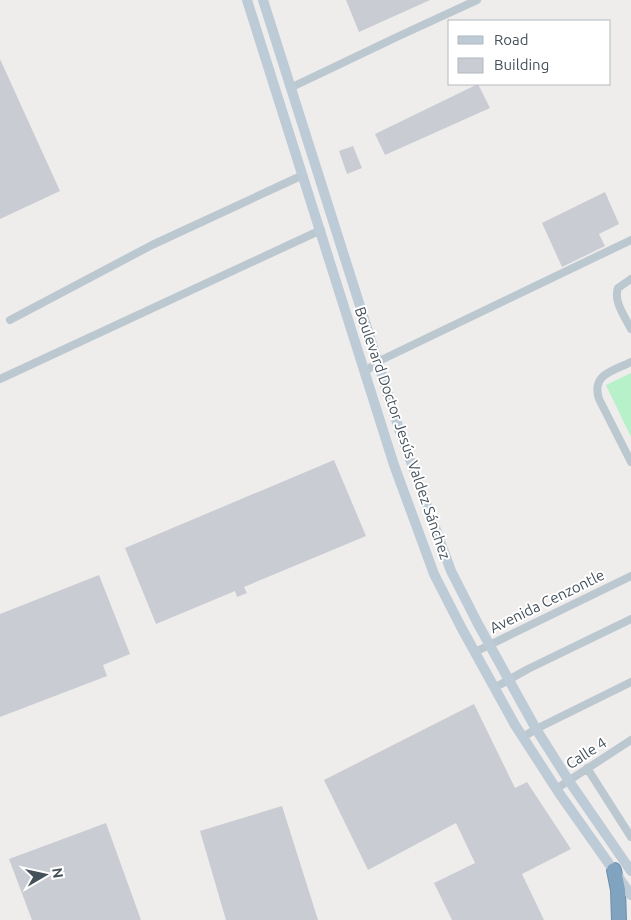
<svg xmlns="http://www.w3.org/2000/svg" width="631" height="920" font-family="Ubuntu,sans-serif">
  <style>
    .green { fill: #b7f1c9 }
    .building { fill: #c9ccd2 }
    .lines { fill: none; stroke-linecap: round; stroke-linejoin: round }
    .highway-casing { stroke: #6c8eab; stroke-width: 16 }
    .street { stroke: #bcc8d0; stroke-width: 8 }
    .secondary { stroke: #bdcbd7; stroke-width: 10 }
    .highway { stroke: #80a3bf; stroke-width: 14 }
    .labels { text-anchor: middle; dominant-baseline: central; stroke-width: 4; stroke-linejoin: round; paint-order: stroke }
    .street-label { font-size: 15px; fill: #44515b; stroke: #fff }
  </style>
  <rect width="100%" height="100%" fill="#efecec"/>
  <path class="green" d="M631,373V437L606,385Z"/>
  <path class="building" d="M346,0H430L359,32Z
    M0,59L60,191L0,219Z
    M478,84L490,108L385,155L375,134Z
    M353,146L362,168L347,174L339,151Z
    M605,192L619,224L599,234L605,246L562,267L542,223Z
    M334,460L366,536L244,587L247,593L237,597L235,591L156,624L125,548Z
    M99,575L130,654L103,665L107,676L0,717V614Z
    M474,704L515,788L527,782L571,849L522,874L544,920H452L434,883L475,863L456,823L368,870L324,780Z
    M282,806L318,920H226L200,831Z
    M106,823L141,920H32L9,859Z"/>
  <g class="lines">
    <g class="highway-casing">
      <path id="highway" d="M614,870L618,890L619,920"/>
    </g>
    <path class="street" d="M290,88L399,36L477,0
      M631,279L618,288C613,301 625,317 631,329
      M10,320L152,245L303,175
      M631,362C613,371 591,374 599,399L631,462
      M364,373L377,362L631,240
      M0,379L321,230
      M475,652L631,576
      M494,688L528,669L631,619
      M523,737L536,729L631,682
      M587,768L631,837
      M556,789L631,740"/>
    <path class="secondary" d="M247,0L394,465L434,574L461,627L515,725L559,793L631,895
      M263,0L399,429L451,571L478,624L536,729L569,781L631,871"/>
    <use href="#highway" class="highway"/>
  </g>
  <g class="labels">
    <g class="street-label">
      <text transform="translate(403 433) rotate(71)">Boulevard Doctor Jesús Valdez Sánchez</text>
      <text transform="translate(547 601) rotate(-26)">Avenida Cenzontle</text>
      <text transform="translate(586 753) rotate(-33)">Calle 4</text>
    </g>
  </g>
  <rect x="448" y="20" width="162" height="65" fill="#ffffff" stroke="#b4b9bd"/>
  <rect x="458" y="36" width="25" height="8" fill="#bdcbd7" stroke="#b4b9bd"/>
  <text x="494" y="45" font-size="15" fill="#44515b">Road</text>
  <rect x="458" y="58" width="25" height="15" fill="#c9ccd2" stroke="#b4b9bd"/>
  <text x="494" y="70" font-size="15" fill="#44515b">Building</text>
  <g transform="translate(45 875) rotate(81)" stroke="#ffffff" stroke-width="4" paint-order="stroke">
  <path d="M0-4L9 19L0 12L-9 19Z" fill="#44515b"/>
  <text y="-8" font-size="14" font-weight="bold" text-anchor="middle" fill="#44515b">N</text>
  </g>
</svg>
